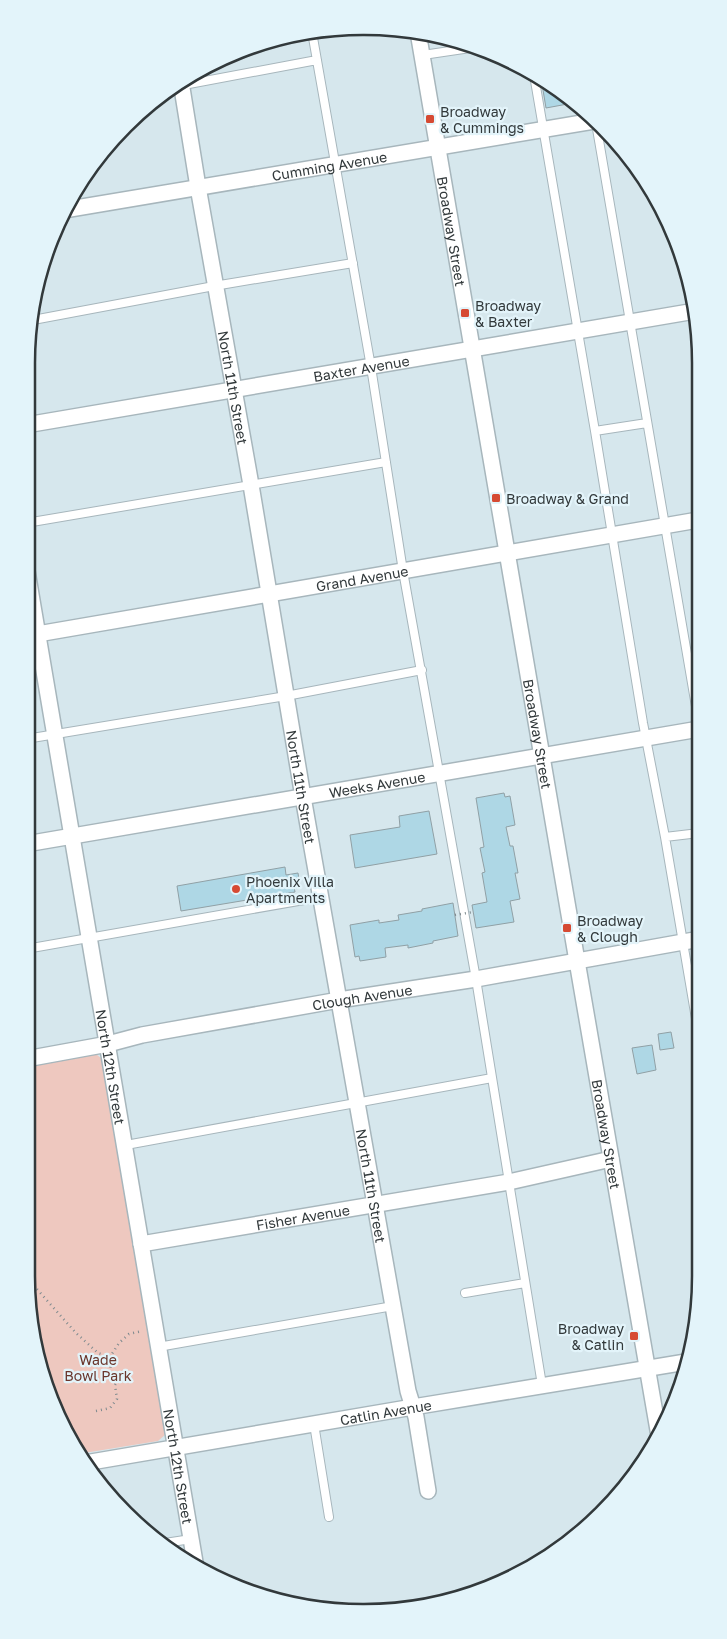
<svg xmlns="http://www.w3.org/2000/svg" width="727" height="1639" font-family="'Golos Text',sans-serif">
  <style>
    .green { fill: #eec8bf }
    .building { fill: #aed7e5; stroke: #90a0a5 }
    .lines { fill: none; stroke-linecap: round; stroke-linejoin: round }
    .service-casing { stroke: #a7b6bc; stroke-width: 10 }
    .minor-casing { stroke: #a7b6bc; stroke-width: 18 }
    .path { stroke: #7e8a8e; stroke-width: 2.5; stroke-dasharray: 1 4; stroke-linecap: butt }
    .service { stroke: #fff; stroke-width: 8 }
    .minor { stroke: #fff; stroke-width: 15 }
    .path-bridge { stroke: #7e8a8e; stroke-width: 2.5; stroke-dasharray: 1 4; stroke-linecap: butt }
    .poi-dot { fill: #d64a33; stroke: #e3f4fa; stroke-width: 2 }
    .labels { text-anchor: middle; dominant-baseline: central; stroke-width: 4.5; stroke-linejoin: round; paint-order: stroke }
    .poi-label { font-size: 14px; fill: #32393b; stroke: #e3f4fa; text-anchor: start }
    .street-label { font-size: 14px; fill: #32393b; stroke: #e3f4fa }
    .park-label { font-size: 14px; fill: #69352b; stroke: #e3f4fa }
    .rim { fill: none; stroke: #32393b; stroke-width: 2.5 }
  </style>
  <rect width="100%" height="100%" fill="#d6e7ed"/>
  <path class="green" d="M96,1054L102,1059L166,1434L158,1441L78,1454L71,1444L44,1384L26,1275V1064Z"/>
  <path class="building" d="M541,78L551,83L573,103L546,108Z
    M504,793L505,797L510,796L515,825L506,827L510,846H513L518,873H515L520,899L510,901L514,922L476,928L472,905L487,902L482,873L485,872L480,848L484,847L476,798Z
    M429,811L437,854L355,868L350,835L400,827L399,816Z
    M285,867L286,875L298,873L300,886L294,887L295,892L181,911L177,886Z
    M453,903L458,936L433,941V943L408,948V945L385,948L386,957L360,961L359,956L355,957L350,925L379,920V923L399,920L398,915L422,911V909Z
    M671,1032L674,1048L660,1050L658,1034Z
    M652,1045L656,1070L637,1074L632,1048Z"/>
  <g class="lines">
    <g class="service-casing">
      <path id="service" d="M312,32L371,367L403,571L476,979L542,1385
        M423,55L477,47
        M534,75L595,431L643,723L665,837L700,1042
        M173,87L317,60
        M596,123L699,724
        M33,320L214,286L353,263
        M595,431L647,423
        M26,523L386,462
        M26,739L286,696L422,670
        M665,837L699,833
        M26,949L321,897
        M126,1145L492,1078
        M465,1293L525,1283
        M158,1347L393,1306
        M314,1424L329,1517
        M165,1543L191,1539"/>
    </g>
    <g class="minor-casing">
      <g id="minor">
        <path id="s1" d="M418,32L577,961L659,1436"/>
        <path id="s2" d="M181,82L198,187L251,485L303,797L408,1391L416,1417L428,1491"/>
        <path id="s3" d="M64,210L594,121"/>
        <path id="s4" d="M26,425L695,311"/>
        <path id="s5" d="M26,565L196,1568"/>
        <path id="s6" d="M26,636L698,520"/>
        <path id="s7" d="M26,844L699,729"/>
        <path id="s8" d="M26,1059L108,1044L142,1035L339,1000L476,979L700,939"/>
        <path id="s9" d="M141,1244L509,1182L611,1159"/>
        <path id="s10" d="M85,1463L413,1407L686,1362"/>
      </g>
    </g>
    <path class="path" d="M27,1278L76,1333L98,1353L110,1357
      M96,1411L110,1408L117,1399L115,1385L117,1382L116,1378L111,1373L110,1357L119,1343L129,1334L142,1331"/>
    <use href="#service" class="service"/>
    <use href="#minor" class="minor"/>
    <path class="path-bridge" d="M455,915L473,912"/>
  </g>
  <g class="poi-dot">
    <rect x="425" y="114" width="10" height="10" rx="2.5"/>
    <rect x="460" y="308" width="10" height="10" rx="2.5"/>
    <rect x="491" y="493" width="10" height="10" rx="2.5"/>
    <circle cx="236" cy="889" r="5"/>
    <rect x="562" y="923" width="10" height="10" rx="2.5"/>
    <rect x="629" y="1331" width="10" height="10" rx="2.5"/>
  </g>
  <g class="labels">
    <g class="poi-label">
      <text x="440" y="111">Broadway<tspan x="440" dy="16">&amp; Cummings</tspan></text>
      <text x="475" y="305">Broadway<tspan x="475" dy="16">&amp; Baxter</tspan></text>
      <text x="506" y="498">Broadway &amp; Grand</text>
      <text x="246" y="881">Phoenix Villa<tspan x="246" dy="16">Apartments</tspan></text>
      <text x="577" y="920">Broadway<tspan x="577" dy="16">&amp; Clough</tspan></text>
      <text x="624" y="1328" text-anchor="end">Broadway<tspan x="624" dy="16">&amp; Catlin</tspan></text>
    </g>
    <g class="street-label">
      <text stroke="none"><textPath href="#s3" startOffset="269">Cumming Avenue</textPath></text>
      <text stroke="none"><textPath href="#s1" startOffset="202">Broadway Street</textPath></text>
      <text stroke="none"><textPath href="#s4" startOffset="340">Baxter Avenue</textPath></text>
      <text stroke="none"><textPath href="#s2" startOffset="310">North 11th Street</textPath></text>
      <text stroke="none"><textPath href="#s6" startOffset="341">Grand Avenue</textPath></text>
      <text stroke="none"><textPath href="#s1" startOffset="712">Broadway Street</textPath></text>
      <text stroke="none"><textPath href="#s7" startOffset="356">Weeks Avenue</textPath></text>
      <text stroke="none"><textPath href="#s2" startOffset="715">North 11th Street</textPath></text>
      <text stroke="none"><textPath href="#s8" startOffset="342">Clough Avenue</textPath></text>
      <text stroke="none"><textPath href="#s5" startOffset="509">North 12th Street</textPath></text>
      <text stroke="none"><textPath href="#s1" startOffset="1118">Broadway Street</textPath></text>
      <text stroke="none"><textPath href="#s2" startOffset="1120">North 11th Street</textPath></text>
      <text stroke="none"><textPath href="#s9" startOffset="164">Fisher Avenue</textPath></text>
      <text stroke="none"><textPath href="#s10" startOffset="305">Catlin Avenue</textPath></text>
      <text stroke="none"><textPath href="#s5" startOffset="914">North 12th Street</textPath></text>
    </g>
    <g class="park-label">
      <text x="98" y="1359">Wade<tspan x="98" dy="16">Bowl Park</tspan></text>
    </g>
  </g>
  <path d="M0 0H727V1639H0ZM363 35H364A328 328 0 0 1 692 363V1276A328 328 0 0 1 364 1604H363A328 328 0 0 1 35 1276V363A328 328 0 0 1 363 35Z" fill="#e3f4fa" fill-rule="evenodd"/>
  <path class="rim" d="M363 35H364A328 328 0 0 1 692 363V1276A328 328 0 0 1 364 1604H363A328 328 0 0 1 35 1276V363A328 328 0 0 1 363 35Z"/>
</svg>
